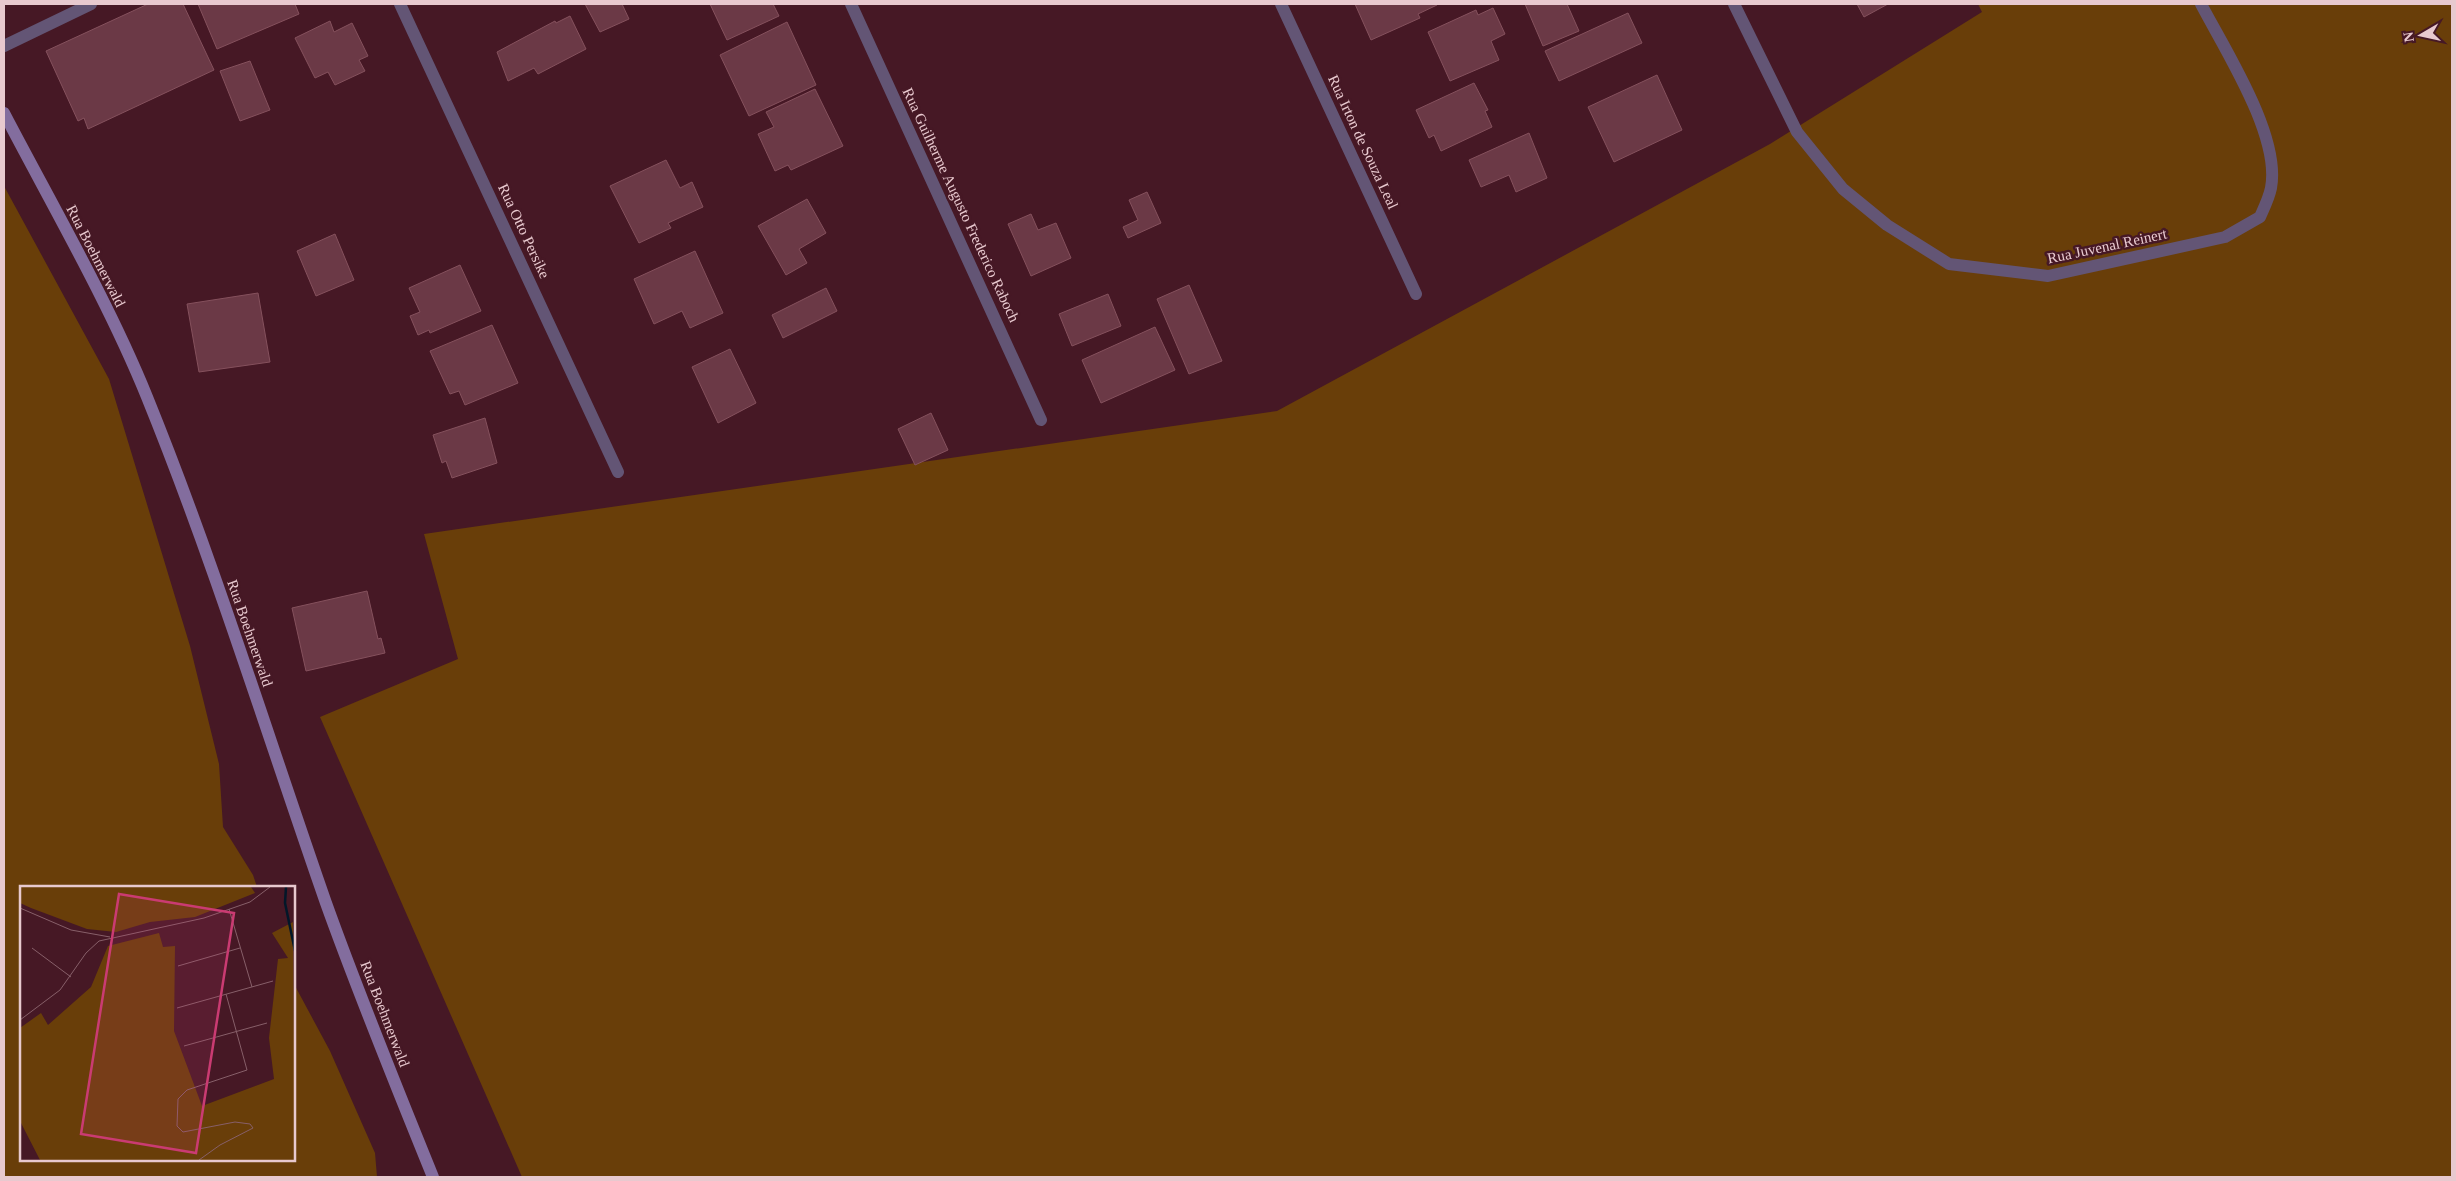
<svg xmlns="http://www.w3.org/2000/svg" width="2456" height="1181" font-family="Georgia,serif">
  <style>
    .green { fill: #693e09 }
    .building { fill: #6b3946; stroke: #85515d }
    .lines { fill: none; stroke-linecap: round; stroke-linejoin: round }
    .minor { stroke: #635575; stroke-width: 12 }
    .secondary { stroke: #836d9e; stroke-width: 12 }
    .labels { text-anchor: middle; dominant-baseline: central; stroke-width: 5; stroke-linejoin: round; paint-order: stroke }
    .street-label { font-size: 15px; fill: #e8c9cf; stroke: #461825 }
    .inset-river { fill: none; stroke: #021729; stroke-width: 2.5 }
    .inset-road { fill: none; stroke: #875f69; stroke-width: 1 }
    .view { fill: #ca3b72; fill-opacity: 0.15; stroke: #ca3b72; stroke-width: 2.5 }
    .inset-edge { fill: none; stroke: #e8c9cf; stroke-width: 2.5 }
  </style>
  <rect width="100%" height="100%" fill="#461825"/>
  <path class="green" d="M1978,4H2452V1177H522L320,717L458,659L424,534L1277,411L1770,144L1982,12Z
    M4,186L109,379L190,646L219,764L223,827L253,875L257,887H21V1160H294V984L330,1051L375,1153L377,1177H4Z"/>
  <path class="building" d="M148,4H183L214,70L88,129L84,118L78,121L46,51Z
    M198,4H295L299,14L217,49Z
    M585,4H622L629,19L600,32Z
    M710,4H773L779,16L727,40Z
    M1355,4H1437V5L1418,14L1420,18L1371,40Z
    M1525,4H1567L1579,31L1543,46Z
    M1857,4H1888L1864,17Z
    M1493,8L1505,34L1491,41L1499,60L1450,81L1428,32L1476,10L1478,15Z
    M1628,13L1642,43L1559,81L1545,51Z
    M570,16L586,49L538,74L534,68L508,81L497,52L555,21L556,23Z
    M330,21L334,32L352,23L368,56L359,60L365,71L335,85L328,72L315,78L295,38Z
    M787,22L816,85L749,116L720,55Z
    M250,61L270,110L240,121L220,71Z
    M1657,75L1682,130L1614,162L1588,107Z
    M1474,83L1488,110L1485,111L1492,127L1441,151L1434,135L1429,138L1416,110Z
    M815,89L843,146L791,170L788,165L775,171L758,134L774,127L766,112Z
    M1529,133L1547,178L1516,192L1509,175L1481,187L1469,160Z
    M666,160L680,188L692,182L703,207L668,223L671,228L639,243L610,186Z
    M1147,192L1161,223L1128,238L1123,227L1138,220L1129,200Z
    M807,199L826,233L799,249L807,263L786,275L758,226Z
    M1031,214L1038,230L1056,223L1071,258L1031,276L1008,224Z
    M335,234L354,280L316,296L297,251Z
    M695,251L723,313L690,328L682,311L654,324L634,279Z
    M460,265L481,311L430,333L429,330L418,335L410,316L420,312L409,288Z
    M1189,285L1222,361L1189,374L1157,299Z
    M826,288L837,311L783,338L772,315Z
    M258,293L270,362L199,372L187,304Z
    M1108,294L1121,326L1072,346L1059,314Z
    M492,325L518,383L465,405L459,391L450,394L430,351Z
    M1155,327L1175,370L1101,403L1082,360Z
    M730,349L756,403L718,423L692,367Z
    M931,413L948,450L915,465L898,429Z
    M485,418L497,463L452,478L446,461L442,463L433,435Z
    M367,591L378,639L381,638L385,653L306,671L292,608Z"/>
  <g class="lines">
    <path class="minor" d="M400,4L618,472
      M851,4L1041,420
      M1281,4L1416,294
      M1734,4L1797,132L1843,189L1887,225L1949,264L2048,276L2225,237L2260,217C2264,208 2269,198 2271,188C2281,136 2225,50 2201,4
      M4,46L91,4"/>
    <path class="secondary" d="M4,113C52,205 108,301 147,397C214,562 267,734 326,903C359,995 396,1086 433,1177"/>
  </g>
  <g class="labels">
    <g class="street-label">
      <text transform="translate(1363 142) rotate(65)">Rua Irton de Souza Leal</text>
      <text transform="translate(961 205) rotate(65)">Rua Guilherme Augusto Frederico Raboch</text>
      <text transform="translate(524 231) rotate(65)">Rua Otto Persike</text>
      <text transform="translate(2107 246) rotate(-12)">Rua Juvenal Reinert</text>
      <text transform="translate(96 256) rotate(63)">Rua Boehmerwald</text>
      <text transform="translate(250 633) rotate(71)">Rua Boehmerwald</text>
      <text transform="translate(385 1014) rotate(69)">Rua Boehmerwald</text>
    </g>
  </g>
  <g transform="translate(20 886)">
    <rect width="275" height="275" fill="#461825"/>
    <path d="M0,1H231L235,7L175,31L130,36L96,46L67,43L11,22L0,17ZM273,36L275,274H20L0,235V142L21,127L28,139L71,101L88,60L139,47L143,61L155,60L154,145L182,220L254,193L249,152L258,73L268,72L252,47Z" fill="#693e09"/>
    <path class="inset-river" d="M266,1L265,17L275,65"/>
    <path class="inset-road" d="M0,22L51,44L90,51M209,23L232,101M12,62L51,91M158,80L220,62M157,122L253,95M0,134L40,104L66,67L79,55L184,32L230,16L250,1M164,160L247,137M179,274L200,259L233,242L230,238L215,236L163,246L157,240L158,213L167,204L227,184L206,108"/>
    <path class="view" d="M99,8L214,27L176,267L61,248Z"/>
    <rect width="275" height="275" class="inset-edge"/>
  </g>
  <rect width="2456" height="1181" fill="none" stroke="#e8c9cf" stroke-width="10"/>
  <g transform="translate(2421 35) rotate(261)" stroke="#461825" stroke-width="4" paint-order="stroke">
  <path d="M0-4L9 19L0 12L-9 19Z" fill="#e8c9cf"/>
  <text y="-8" font-size="14" font-weight="bold" text-anchor="middle" fill="#e8c9cf">N</text>
  </g>
</svg>
